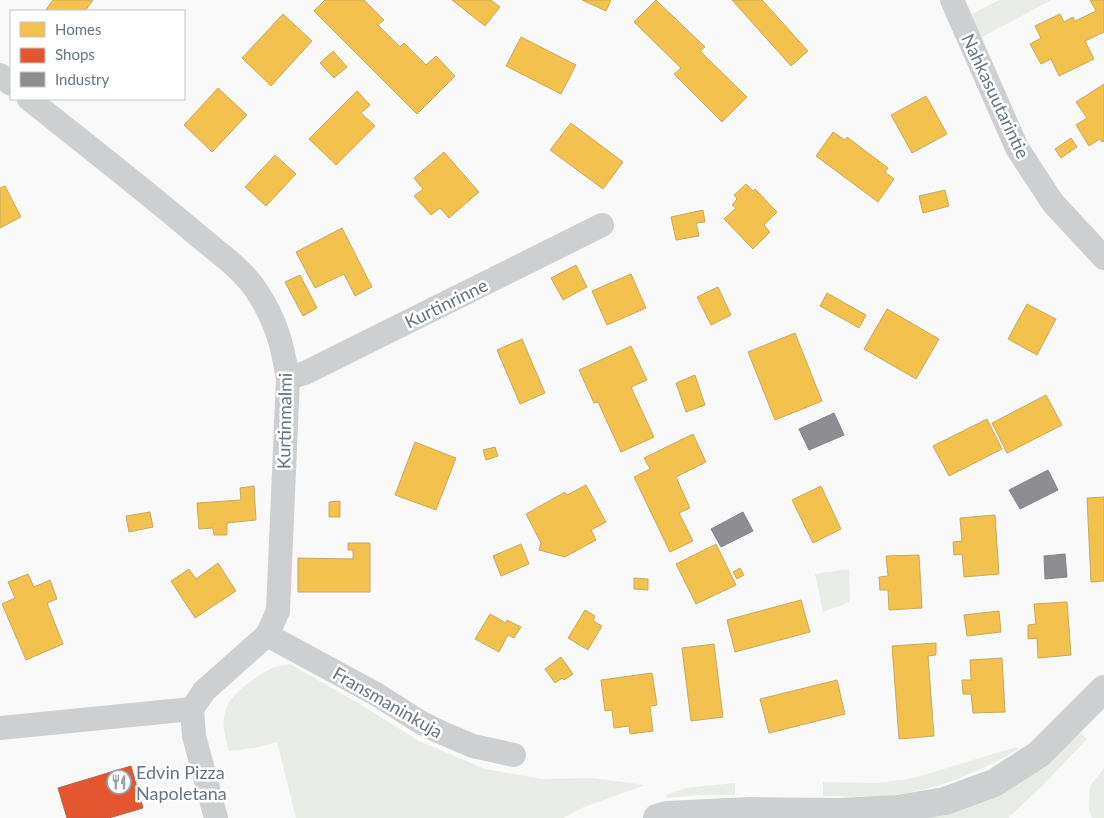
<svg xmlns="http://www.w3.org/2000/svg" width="1104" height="818" font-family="Lato,sans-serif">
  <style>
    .green { fill: #e8ebe6 }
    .homes { fill: #f2c14e; stroke: #c8aa5e }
    .shops { fill: #e4572e; stroke: #be6048 }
    .industry { fill: #8d8d92; stroke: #81868e }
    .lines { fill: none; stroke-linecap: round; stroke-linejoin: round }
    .minor { stroke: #cecfd0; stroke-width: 24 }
    .tertiary { stroke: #cecfd0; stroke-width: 28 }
    .labels { text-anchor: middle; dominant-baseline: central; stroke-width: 5; stroke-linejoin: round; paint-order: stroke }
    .street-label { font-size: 18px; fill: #657683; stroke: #fff }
    .poi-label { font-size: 18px; fill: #657683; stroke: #fff; text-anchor: start }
  </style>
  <rect width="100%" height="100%" fill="#f9f9f9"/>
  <path class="green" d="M999,0H1052L980,38L972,14Z
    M849,569L850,602L823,612L815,574Z
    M290,664L363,706L419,741L485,769L542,779L592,778L645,785L584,807L563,818H296L277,742L254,748L229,751C225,737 221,724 226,709C230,694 260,673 275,667C280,666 285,665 290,664Z
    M1081,733L1087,739L1042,786L1008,818H921L1046,763Z
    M1016,747L1019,749C979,772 938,790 892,795C869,798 846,796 823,796V782L877,783L914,778Z
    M1104,768V818H1092L1089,809L1090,786Z
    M735,783V795H699L667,798L666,795L685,788Z"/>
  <path class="homes" d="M53,0H93L85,11H45Z
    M325,0H364L384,20L378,25L400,47L404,43L426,65L436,56L455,76L417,114L314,11Z
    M452,0H491L500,7L485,26Z
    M582,0H611L606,11Z
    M656,0L705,47L700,51L747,97L722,122L674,74L681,68L634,22Z
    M732,0H762L808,51L791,66Z
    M1090,0H1104V32L1085,41L1094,59L1059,76L1051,59L1041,64L1030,44L1041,38L1035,26L1060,14L1064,22L1073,17L1075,21L1096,11Z
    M283,14L312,41L271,86L242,58Z
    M521,37L576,65L561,94L506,66Z
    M333,51L347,67L334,78L320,63Z
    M1104,84V141L1102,142L1100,139L1089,146L1076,125L1087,118L1076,102Z
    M218,88L247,115L212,152L184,125Z
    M357,91L370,105L361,113L375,126L336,165L309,139Z
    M926,96L947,134L912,153L891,115Z
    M571,123L623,162L603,189L550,150Z
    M833,132L845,140L847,137L888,168L885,172L894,179L878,202L816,156Z
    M1071,138L1077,147L1061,158L1055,149Z
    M444,152L479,192L449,218L440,208L431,215L414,196L423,189L414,178Z
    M275,155L296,174L266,206L245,187Z
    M746,184L753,191L755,189L777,212L764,225L770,232L753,249L724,219L736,208L732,205L737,199L734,195Z
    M5,186L21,217L0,228V188Z
    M945,190L949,206L923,213L919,196Z
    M703,210L705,222L696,223L699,236L676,240L671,217Z
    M342,228L372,287L355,296L344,274L315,288L296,252Z
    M576,265L587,287L563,300L551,278Z
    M631,274L646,308L607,325L592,291Z
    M300,275L317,308L303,316L285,282Z
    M718,287L731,315L711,325L697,297Z
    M827,293L866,315L859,328L820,306Z
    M1027,304L1056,319L1037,355L1008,339Z
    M887,309L939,339L916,379L864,349Z
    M795,333L822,401L775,420L748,352Z
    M522,339L545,393L520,404L497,350Z
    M631,346L647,380L631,387L654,437L621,452L598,402L594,403L579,370Z
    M695,375L705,405L686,412L676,383Z
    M1046,395L1062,425L1007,453L992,423Z
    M987,419L1002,449L949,476L933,446Z
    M693,434L706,462L676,477L690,508L679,513L693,541L670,552L634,477L650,469L644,458Z
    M415,442L456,458L436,510L395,495Z
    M495,447L498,456L486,460L483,450Z
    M586,485L606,522L591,530L596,540L565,557L539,550L541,543L526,514L565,492L567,495Z
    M254,486L256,520L227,523V535H214L213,528L199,529L197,503L241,500L240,488Z
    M821,486L841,529L813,543L792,500Z
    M1104,497V581L1091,582L1087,498Z
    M340,501V517H329V502Z
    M150,512L153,527L129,532L126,516Z
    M995,515L999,574L964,577L962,554L954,555L953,542L962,541L960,518Z
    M348,543H370V592H298V558L353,559V550H348Z
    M521,544L529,564L501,576L493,556Z
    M716,544L736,585L696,604L676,564Z
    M919,555L922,608L889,610L888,590H880L879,577L888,576L886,556Z
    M218,563L236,591L195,618L171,581L189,569L196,579Z
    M740,568L744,575L737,579L733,572Z
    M28,574L34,587L50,580L57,599L47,603L63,644L26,660L2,604L15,598L8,582Z
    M634,578L648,579V590L634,589Z
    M801,600L810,632L735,652L727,620Z
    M1067,602L1071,655L1038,658L1037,638L1028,639V625L1036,624L1034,604Z
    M585,610L595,616L593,621L602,626L588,650L568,638Z
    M999,611L1001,632L967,636L964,615Z
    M490,614L506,623L507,620L521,627L514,638L508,635L499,652L475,639Z
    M936,643V655L928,656L934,736L899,739L892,646Z
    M714,644L723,717L691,721L682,648Z
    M561,657L573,674L564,680L562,678L555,683L545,669Z
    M1002,658L1005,712L973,713L971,694H963L962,680H971L970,660Z
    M652,673L657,705L650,706L653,731L630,734L629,726L614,728L612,710L605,711L601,680Z
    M837,680L845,714L769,733L760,699Z"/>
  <path class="shops" d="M131,766L143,808L109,818H67L58,788Z"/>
  <path class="industry" d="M834,413L844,435L809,450L799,429Z
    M1048,470L1058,490L1020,509L1009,490Z
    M743,512L753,531L721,547L711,529Z
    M1065,554L1067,577L1045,579L1044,556Z"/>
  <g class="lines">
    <path class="minor" d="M952,0L1017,148L1053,203L1104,258
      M0,75L11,84
      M29,99C85,144 141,187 195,233C216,251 243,269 258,293C277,322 282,345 288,378L278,611L267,635L204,691L192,709L194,736L216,818
      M288,378L305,373L602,225
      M267,635L376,694L420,722L440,732L473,746L514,755
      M0,728L192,709"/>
    <path class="tertiary" d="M657,818L667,815L750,811L839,812L897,809L945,801L994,783L1039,754L1104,689"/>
  </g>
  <defs>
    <g id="restaurant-ring" transform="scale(1.25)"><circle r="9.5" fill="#fff" stroke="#99a4ac" stroke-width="1.5"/><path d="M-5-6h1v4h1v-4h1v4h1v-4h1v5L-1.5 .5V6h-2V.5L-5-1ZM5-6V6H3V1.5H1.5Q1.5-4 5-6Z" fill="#99a4ac"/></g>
  </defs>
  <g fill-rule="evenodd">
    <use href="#restaurant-ring" x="119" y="782"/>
  </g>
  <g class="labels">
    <g class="street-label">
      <text transform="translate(996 96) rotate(65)">Nahkasuutarintie</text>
      <text transform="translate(446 303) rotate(-26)">Kurtinrinne</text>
      <text transform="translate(284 421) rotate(-89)">Kurtinmalmi</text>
      <text transform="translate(388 702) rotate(30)">Fransmaninkuja</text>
    </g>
    <g class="poi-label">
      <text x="136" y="772">Edvin Pizza<tspan x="136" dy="21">Napoletana</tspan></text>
    </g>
  </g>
  <rect x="10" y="10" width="175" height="90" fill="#ffffff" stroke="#c1c8cd"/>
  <rect x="20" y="22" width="25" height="15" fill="#f2c14e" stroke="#c1c8cd"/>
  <text x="55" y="35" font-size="15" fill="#657683">Homes</text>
  <rect x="20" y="48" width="25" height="15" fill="#e4572e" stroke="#c1c8cd"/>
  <text x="55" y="60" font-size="15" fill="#657683">Shops</text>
  <rect x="20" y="72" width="25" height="15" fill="#8d8d92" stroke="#c1c8cd"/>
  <text x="55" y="85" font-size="15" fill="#657683">Industry</text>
</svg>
